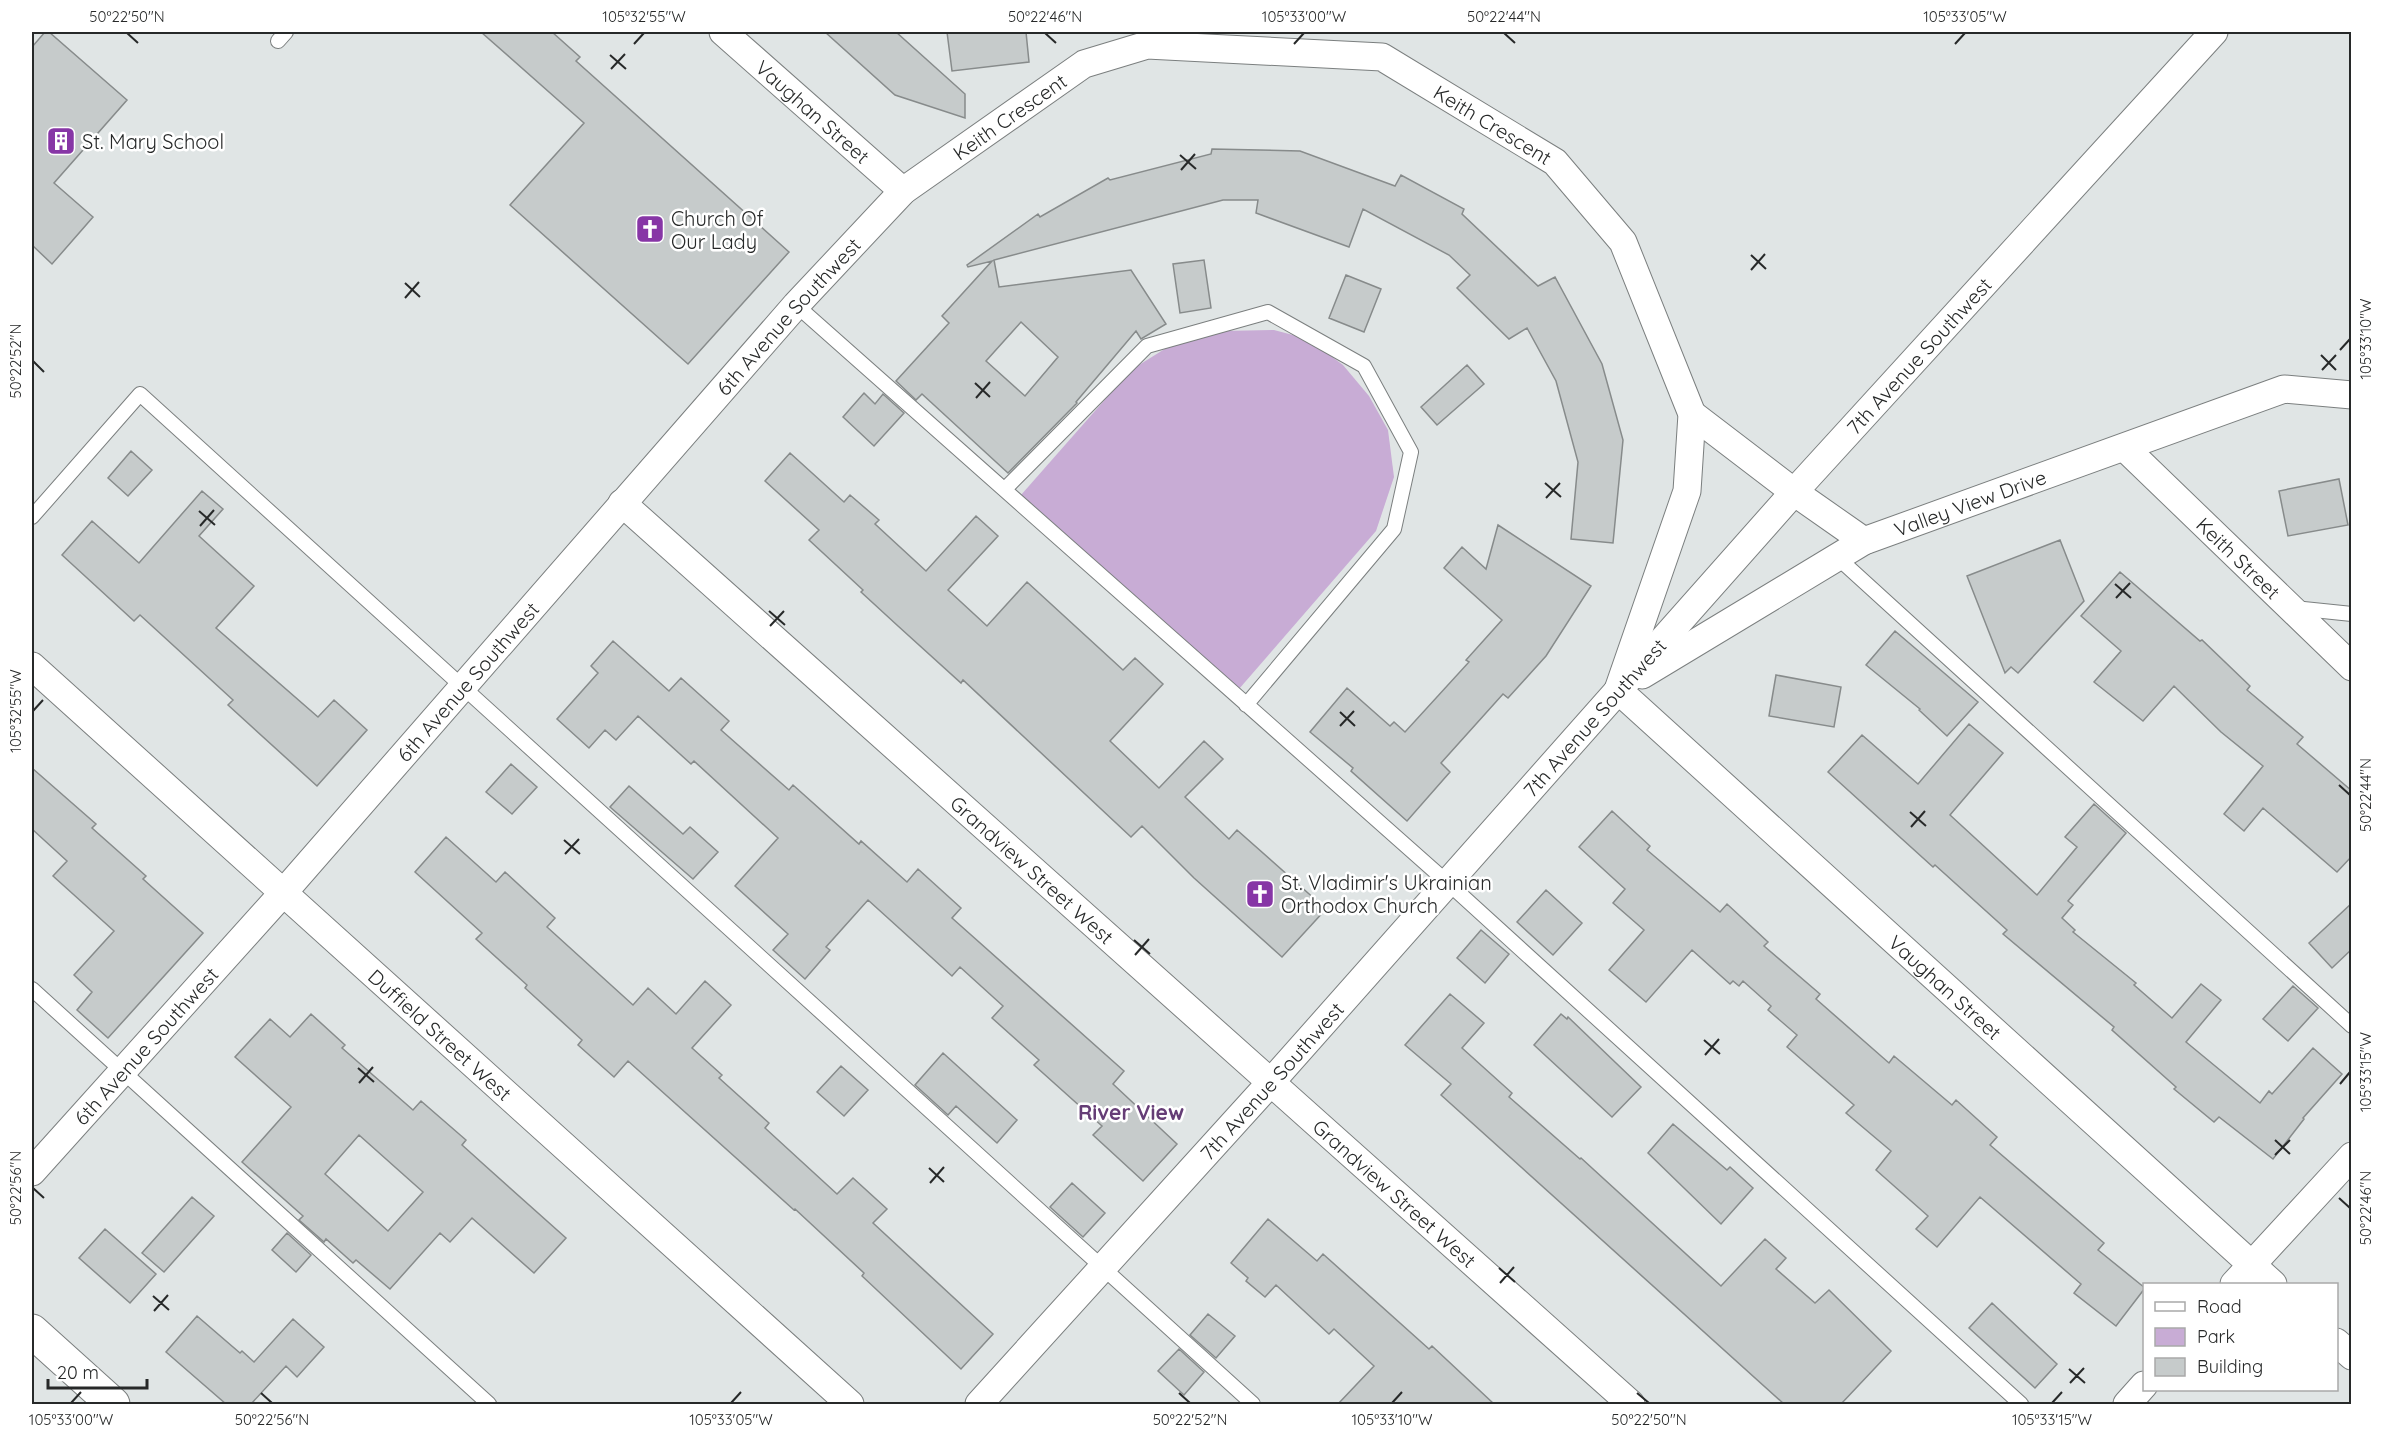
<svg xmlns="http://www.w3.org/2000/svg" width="2383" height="1436" font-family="Quicksand,sans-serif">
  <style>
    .green { fill: #c8acd5 }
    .building { fill: #c6cbcb; stroke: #878b8b; stroke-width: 1.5; fill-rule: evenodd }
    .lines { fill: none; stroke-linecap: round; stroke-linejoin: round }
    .service-casing { stroke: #7b7f7f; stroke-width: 16 }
    .minor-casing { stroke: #7b7f7f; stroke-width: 29 }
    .tertiary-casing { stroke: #7b7f7f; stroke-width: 35 }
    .service { stroke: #fff; stroke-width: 14 }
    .minor { stroke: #fff; stroke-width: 27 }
    .tertiary { stroke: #fff; stroke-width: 33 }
    .ticks { fill: none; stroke: #272929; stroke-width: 2 }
    .labels { text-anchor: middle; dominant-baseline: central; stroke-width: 5; stroke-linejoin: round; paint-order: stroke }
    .street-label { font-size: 20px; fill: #272929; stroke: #fff }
    .poi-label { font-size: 20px; fill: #272929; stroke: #fff; text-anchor: start }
    .neighbourhood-label { font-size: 21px; font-weight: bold; fill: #653d76; stroke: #fff }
    .neatline { fill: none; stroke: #272929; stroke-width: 2 }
    .ticks-label { font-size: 15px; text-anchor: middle; fill: #272929 }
  </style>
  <rect width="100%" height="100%" fill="#e0e5e5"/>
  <path class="green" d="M1274,330L1308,339L1343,365L1369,396L1388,430L1394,477L1376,531L1239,689L1021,495L1131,370L1179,340L1221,331Z"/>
  <path class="building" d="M45,32H49L127,100L54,183L93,217L52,264L32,245V47Z
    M481,32H552L580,57L576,61L789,252L688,364L510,205L584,123Z
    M825,32H896L965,94V118L895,95Z
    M947,32H1026L1029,62L952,71Z
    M1212,149L1300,151L1395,186L1401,175L1464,209L1462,214L1538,286L1555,277L1602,364L1623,440L1613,543L1571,539L1578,462L1556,381L1527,328L1509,339L1457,288L1470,275L1449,255L1363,209L1349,247L1256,213L1258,200H1223L994,260L999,287L1131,270L1166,324L1141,339L1136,331L1076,402L1077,403L1008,473L922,394L916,400L896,381L949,323L942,316L992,261L968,267L967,265L1038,214L1040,217L1108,178L1110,180L1211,154ZM1021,322L1058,357L1025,396L986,361Z
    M1204,260L1211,308L1180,313L1173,264Z
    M1346,275L1381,289L1364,332L1329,318Z
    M1467,365L1484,384L1437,425L1421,407Z
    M864,393L875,404L883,394L904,413L874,446L843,417Z
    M131,451L152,470L128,496L108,478Z
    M790,453L844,502L850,495L879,520L875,524L926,571L976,516L998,536L948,590L987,626L1027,582L1123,670L1135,658L1163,684L1110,741L1159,788L1204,741L1223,759L1185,797L1229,839L1237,830L1326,909L1282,957L1194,878L1142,826L1131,837L963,680L961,683L898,626L861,592L863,590L809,540L819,530L765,481Z
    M2339,479L2348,525L2288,536L2279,491Z
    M202,491L223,509L199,536L254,586L216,628L318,717L334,700L367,730L317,786L228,705L233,700L140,615L134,621L62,555L92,521L139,563Z
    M1498,525L1591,586L1546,656L1508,698L1503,694L1441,763L1450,772L1407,821L1351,771L1353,768L1310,732L1347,688L1390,726L1394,722L1405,732L1469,662L1466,660L1502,620L1444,568L1462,547L1486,569Z
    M2060,540L2084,601L2018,673L2011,667L2005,673L1967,576Z
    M2120,572L2200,641L2202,640L2250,686L2247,690L2303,737L2297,744L2352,791V856L2337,872L2263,808L2244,831L2224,814L2263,766L2221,732L2174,686L2143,721L2094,682L2121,651L2081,616Z
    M1895,631L1978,702L1947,736L1919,710L1920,709L1866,665Z
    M613,641L669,691L681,678L729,721L721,730L789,790L793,785L859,844L861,841L907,882L918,869L961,908L952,918L1124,1071L1113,1084L1177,1144L1143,1181L1093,1135L1102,1126L1034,1065L1039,1060L992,1018L1003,1006L960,967L952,976L868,900L826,947L830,950L805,979L773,950L788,934L735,886L778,838L694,761L691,764L638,716L616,740L605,730L589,748L557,719L598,673L591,666Z
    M1776,675L1841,687L1834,727L1769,716Z
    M1969,724L2003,753L1950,815L2037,895L2077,847L2065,837L2094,804L2126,833L2068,901L2073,905L2062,918L2075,930L2073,932L2136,983L2134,985L2172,1018L2201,984L2221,1000L2186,1042L2260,1103L2269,1091L2272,1094L2313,1048L2342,1074L2303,1118L2304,1119L2273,1159L2219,1117L2214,1122L2174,1089L2176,1087L2112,1030L2114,1027L2003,934L2007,930L1935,865L1933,867L1828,772L1862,735L1918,784Z
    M511,764L537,787L512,814L486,792Z
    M32,768L96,824L92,828L146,876L143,879L203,933L108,1038L77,1010L92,992L74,975L114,931L53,876L67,861L32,829Z
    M629,786L683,834L690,827L718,852L693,879L610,807Z
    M1612,811L1650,846L1647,850L1720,912L1727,904L1768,942L1764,946L1820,994L1816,999L1889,1063L1894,1056L1952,1105L1956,1100L1997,1137L1990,1145L2104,1243L2098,1250L2145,1288L2116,1326L2074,1293L2081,1284L1980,1197L1937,1247L1916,1229L1928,1216L1876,1170L1891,1151L1846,1113L1854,1105L1787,1047L1797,1035L1768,1010L1771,1006L1743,981L1739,986L1733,981L1730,984L1692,950L1646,1002L1609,970L1644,930L1613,903L1625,889L1579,847Z
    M446,837L496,882L505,872L555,918L547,927L633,1005L648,988L676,1014L705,981L731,1005L692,1048L722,1075L719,1078L769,1123L765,1128L837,1194L853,1178L887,1209L873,1223L993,1334L961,1369L862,1276L864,1273L795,1209L794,1210L628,1061L614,1077L578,1045L582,1040L525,988L527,985L476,939L482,933L415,872Z
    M1546,890L1582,923L1553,955L1517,922Z
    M2352,903V949L2332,968L2309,943Z
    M1481,930L1509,954L1485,983L1457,958Z
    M2293,986L2318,1008L2288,1041L2263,1019Z
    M1450,994L1484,1023L1462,1048L1512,1093L1509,1097L1580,1159L1581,1158L1721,1286L1765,1239L1786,1258L1776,1269L1815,1303L1829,1290L1891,1351L1841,1404H1784L1441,1095L1451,1084L1405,1045Z
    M311,1014L345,1045L342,1048L413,1110L421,1101L466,1140L462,1145L566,1238L534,1273L472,1218L450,1242L440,1233L390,1289L356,1260L353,1263L326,1239L324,1242L299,1220L303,1216L242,1162L291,1107L235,1057L270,1019L290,1037ZM359,1135L423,1192L388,1231L325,1174Z
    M1561,1014L1567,1019L1568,1017L1641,1087L1612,1117L1534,1045Z
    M943,1053L1017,1120L997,1143L956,1106L948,1115L915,1085Z
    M841,1066L868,1090L844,1116L817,1092Z
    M1673,1124L1727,1170L1730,1167L1753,1188L1721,1224L1648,1153Z
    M1072,1183L1105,1213L1083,1237L1050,1207Z
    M192,1197L214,1216L164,1272L142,1253Z
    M1268,1219L1317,1261L1323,1254L1429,1349L1432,1346L1494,1404H1338L1374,1366L1334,1329L1329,1334L1276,1285L1265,1297L1246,1281L1248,1278L1231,1263Z
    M105,1229L156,1274L130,1303L79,1258Z
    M287,1233L311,1255L296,1272L272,1250Z
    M1992,1303L2057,1364L2035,1388L1969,1328Z
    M1208,1314L1235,1336L1216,1358L1190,1335Z
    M197,1316L240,1353L242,1351L254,1362L293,1319L324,1347L297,1377L286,1366L251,1404H226L166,1352Z
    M1179,1349L1204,1372L1184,1395L1158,1371Z"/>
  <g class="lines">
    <g class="service-casing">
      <path id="service" d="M278,41L286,32
        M796,305L1448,883L2021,1404
        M1005,489L1147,346L1268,312L1364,366L1411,452L1394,529L1246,705
        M32,517L140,394L1253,1404
        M1837,557L2352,1026
        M2294,608L2352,614
        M32,989L489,1404"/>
    </g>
    <g class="minor-casing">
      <g id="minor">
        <path id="s1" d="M723,32L903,191"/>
        <path d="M1692,414L1794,492L1864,541"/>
        <path id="s2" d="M2125,448L2352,667"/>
        <path id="s3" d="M622,503L1631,1404"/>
        <path id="s4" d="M32,666L850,1404"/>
        <path id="s5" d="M1642,675L1864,541L2284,389L2352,395"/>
        <path id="s6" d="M1618,690L2273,1284"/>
        <path id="s7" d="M32,1172L283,893L796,305L903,191L1084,64L1147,45L1382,57L1555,162L1623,242L1692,414L1687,491L1618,690"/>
        <path d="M2234,1284L2352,1156"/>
        <path d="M2336,1342L2352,1356"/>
        <path id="s8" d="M979,1404L1271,1082L1794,492L2214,32"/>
        <path d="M2127,1404L2144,1385"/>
      </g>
    </g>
    <g class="tertiary-casing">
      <path id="tertiary" d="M32,1331L113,1404"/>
    </g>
    <use href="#service" class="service"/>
    <use href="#minor" class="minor"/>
    <use href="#tertiary" class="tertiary"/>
  </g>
  <path class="ticks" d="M127,33L138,43M1045,33L1056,43M1504,33L1515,43M634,44L644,33M1294,44L1304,33M1955,44L1965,33M610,55L626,69M611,69L625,54M1180,155L1196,169M1181,170L1195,154M1751,255L1766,269M1751,270L1765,254M405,283L420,297M405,298L419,282M2340,350L2350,339M2321,355L2336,370M33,361L44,372M2322,370L2336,355M975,383L990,397M976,398L990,382M1545,483L1561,497M1546,498L1560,483M199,511L215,525M200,526L214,510M2115,584L2131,598M2116,598L2130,583M769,611L785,625M770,626L784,611M33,711L43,700M1340,712L1355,726M1340,726L1354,711M2339,785L2350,795M1910,812L1926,826M1911,827L1925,811M564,840L580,854M565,854L579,839M1134,940L1150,954M1135,955L1149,939M1704,1040L1720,1054M1705,1055L1719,1039M358,1068L374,1082M359,1083L373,1067M2340,1084L2350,1072M2275,1140L2290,1154M2275,1155L2290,1140M929,1168L944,1182M930,1183L944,1167M33,1188L44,1198M2339,1198L2350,1208M1499,1268L1515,1282M1500,1283L1514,1267M153,1296L169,1310M154,1311L168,1295M2069,1369L2085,1383M2070,1383L2084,1368M261,1393L272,1403M1179,1393L1190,1403M1637,1393L1649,1403M71,1403L81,1392M731,1403L741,1392M1392,1403L1402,1392M2052,1403L2062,1392"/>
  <defs>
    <g id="building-square" transform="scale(1.5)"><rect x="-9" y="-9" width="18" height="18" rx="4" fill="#8736a6" stroke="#fff"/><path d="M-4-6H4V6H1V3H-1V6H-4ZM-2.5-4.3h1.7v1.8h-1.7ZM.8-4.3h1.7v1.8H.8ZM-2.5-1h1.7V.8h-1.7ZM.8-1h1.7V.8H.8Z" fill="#fff"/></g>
    <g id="church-square" transform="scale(1.5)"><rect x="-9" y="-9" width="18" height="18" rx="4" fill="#8736a6" stroke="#fff"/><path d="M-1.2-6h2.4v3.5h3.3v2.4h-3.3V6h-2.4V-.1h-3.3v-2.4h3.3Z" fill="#fff"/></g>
  </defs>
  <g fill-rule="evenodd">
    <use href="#building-square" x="61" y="141"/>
    <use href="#church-square" x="650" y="229"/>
    <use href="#church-square" x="1260" y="894"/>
  </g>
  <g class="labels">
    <g class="street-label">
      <text stroke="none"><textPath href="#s1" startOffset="120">Vaughan Street</textPath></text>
      <text stroke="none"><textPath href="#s7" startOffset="1442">Keith Crescent</textPath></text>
      <text stroke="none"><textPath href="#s7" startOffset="1964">Keith Crescent</textPath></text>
      <text stroke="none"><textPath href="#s7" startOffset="1142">6th Avenue Southwest</textPath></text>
      <text stroke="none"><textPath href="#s8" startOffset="1408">7th Avenue Southwest</textPath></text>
      <text stroke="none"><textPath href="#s5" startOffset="372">Valley View Drive</textPath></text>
      <text stroke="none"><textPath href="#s2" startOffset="158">Keith Street</textPath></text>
      <text stroke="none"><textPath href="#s7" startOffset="656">6th Avenue Southwest</textPath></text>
      <text stroke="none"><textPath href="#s8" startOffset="922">7th Avenue Southwest</textPath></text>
      <text stroke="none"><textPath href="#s3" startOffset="550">Grandview Street West</textPath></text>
      <text stroke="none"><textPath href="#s6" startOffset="442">Vaughan Street</textPath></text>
      <text stroke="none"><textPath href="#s4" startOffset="550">Duffield Street West</textPath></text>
      <text stroke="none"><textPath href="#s7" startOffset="170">6th Avenue Southwest</textPath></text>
      <text stroke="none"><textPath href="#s8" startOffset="436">7th Avenue Southwest</textPath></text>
      <text stroke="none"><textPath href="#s3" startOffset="1036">Grandview Street West</textPath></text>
    </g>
    <g class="poi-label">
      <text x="82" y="141">St. Mary School</text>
      <text x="671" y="218">Church Of<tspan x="671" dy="23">Our Lady</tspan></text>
      <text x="1281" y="882">St. Vladimir's Ukrainian<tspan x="1281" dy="23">Orthodox Church</tspan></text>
    </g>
    <g class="neighbourhood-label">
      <text x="1131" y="1112">River View</text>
    </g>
  </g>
  <rect width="2383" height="1436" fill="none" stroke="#ffffff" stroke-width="66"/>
  <rect x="2143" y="1283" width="195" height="108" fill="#ffffff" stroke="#a9a9a9" stroke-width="1.5"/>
  <rect x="2155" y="1302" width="30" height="9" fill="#ffffff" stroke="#a9a9a9" stroke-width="1.5"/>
  <text x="2197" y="1313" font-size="18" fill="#272929">Road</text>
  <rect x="2155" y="1328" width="30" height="18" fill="#c8acd5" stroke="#a9a9a9" stroke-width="1.5"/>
  <text x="2197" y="1343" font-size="18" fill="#272929">Park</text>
  <rect x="2155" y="1358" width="30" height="18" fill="#c6cbcb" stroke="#a9a9a9" stroke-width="1.5"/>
  <text x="2197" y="1373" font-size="18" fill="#272929">Building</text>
  <path d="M48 1379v9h99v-9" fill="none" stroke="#272929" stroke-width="3"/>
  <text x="57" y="1379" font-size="18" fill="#272929" stroke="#ffffff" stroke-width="4.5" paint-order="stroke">20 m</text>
  <rect x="33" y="33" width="2317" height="1370" class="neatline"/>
  <g class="ticks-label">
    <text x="127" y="22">50°22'50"N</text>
    <text x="644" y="22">105°32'55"W</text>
    <text x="1045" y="22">50°22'46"N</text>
    <text x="1304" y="22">105°33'00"W</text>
    <text x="1504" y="22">50°22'44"N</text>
    <text x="1965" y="22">105°33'05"W</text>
    <text transform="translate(2366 339) rotate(-90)" y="5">105°33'10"W</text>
    <text transform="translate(16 361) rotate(-90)" y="5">50°22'52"N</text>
    <text transform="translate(16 711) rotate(-90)" y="5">105°32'55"W</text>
    <text transform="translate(2366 795) rotate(-90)" y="5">50°22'44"N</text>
    <text transform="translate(2366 1072) rotate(-90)" y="5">105°33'15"W</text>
    <text transform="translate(16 1188) rotate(-90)" y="5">50°22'56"N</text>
    <text transform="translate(2366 1208) rotate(-90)" y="5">50°22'46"N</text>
    <text x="71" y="1425">105°33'00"W</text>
    <text x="272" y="1425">50°22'56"N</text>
    <text x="731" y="1425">105°33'05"W</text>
    <text x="1190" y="1425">50°22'52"N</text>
    <text x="1392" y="1425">105°33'10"W</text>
    <text x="1649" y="1425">50°22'50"N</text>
    <text x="2052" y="1425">105°33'15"W</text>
  </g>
</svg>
